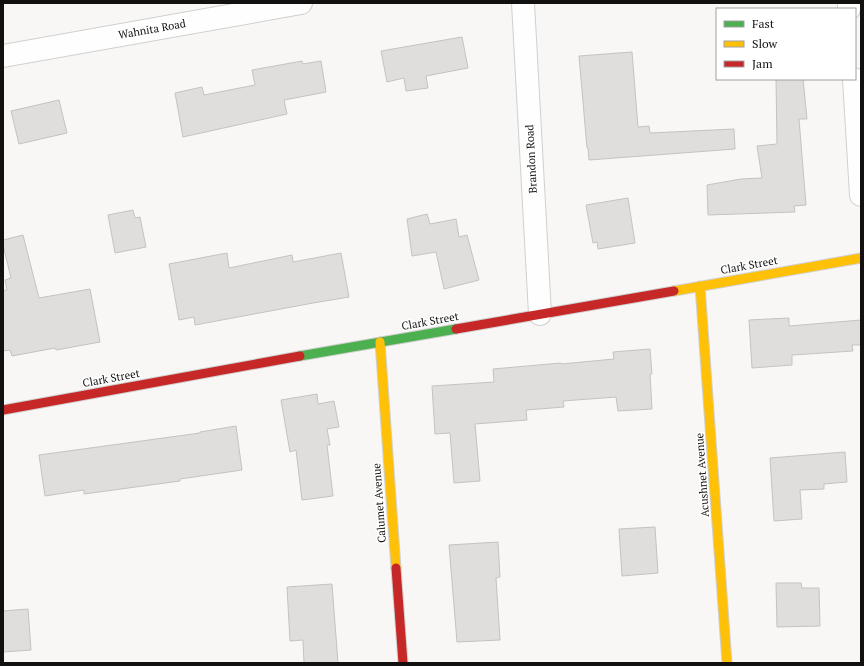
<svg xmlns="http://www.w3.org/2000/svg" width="864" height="666" font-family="'PT Serif',serif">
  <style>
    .building { fill: #dfdedd; stroke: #c4c3c2 }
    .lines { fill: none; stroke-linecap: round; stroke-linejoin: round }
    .street-casing { stroke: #d0d0ce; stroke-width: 24 }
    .fast-casing { stroke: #d0d0ce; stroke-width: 11 }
    .slow-casing { stroke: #d0d0ce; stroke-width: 11 }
    .jam-casing { stroke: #d0d0ce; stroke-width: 11 }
    .street { stroke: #fefefe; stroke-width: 22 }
    .fast { stroke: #4caf50; stroke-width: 9 }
    .slow { stroke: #ffc107; stroke-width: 9 }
    .jam { stroke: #c62828; stroke-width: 9 }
    .labels { text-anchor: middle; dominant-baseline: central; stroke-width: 3; stroke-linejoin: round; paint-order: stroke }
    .street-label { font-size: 11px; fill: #121110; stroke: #fff }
  </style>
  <rect width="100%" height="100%" fill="#f8f7f5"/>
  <path class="building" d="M462,37L468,68L426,76L428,88L406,91L404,78L387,82L381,51Z
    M632,52L638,127L649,126L650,133L734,129L735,149L589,160L588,148H587L579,56Z
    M302,61L303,64L321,61L326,92L284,100L287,114L183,137L175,93L202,87L204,95L255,85L252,70Z
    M776,79H803L807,119H799L806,205L794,206L795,212L708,215L707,185L741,179L762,178L757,146L777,144Z
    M59,100L67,133L19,144L11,111Z
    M628,198L635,243L598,249L597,242L593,243L586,205Z
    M133,210L135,218L140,217L146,247L115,253L108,215Z
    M427,214L430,224L456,219L459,237L467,235L479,280L444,289L436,252L412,256L407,219Z
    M23,235L39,298L90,289L100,342L56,350L55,348L12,356L10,350L3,351V291L7,290L5,280L11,278L3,245V240Z
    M227,253L229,268L292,255L293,262L341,253L349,297L313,303L195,325L194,317L179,320L169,264Z
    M789,318V326L861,320V345H852L853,351L792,355V365L752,368L749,320Z
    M650,349L652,374H650L652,409L618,411L616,397L563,401L564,407L526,410L527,420L475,424L480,481L454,483L450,433L435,434L432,386L494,382L493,369L561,363V364L614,359L613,352Z
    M317,394L318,404L334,401L339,427L327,429L330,445H327L333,496L302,500L296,450L290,452L281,400Z
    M236,426L242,470L180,479V481L84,494V490L45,496L39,455L200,433V432Z
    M845,452L847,482L824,484V489L800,490L802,519L774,521L770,458Z
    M655,527L658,573L622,576L619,529Z
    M498,542L500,577L496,578L500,640L457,642L449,545Z
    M776,583H801L802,588H819L820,626L777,627Z
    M332,584L338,663H304L303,640L290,641L287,587Z
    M28,609L31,650L3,652V611Z"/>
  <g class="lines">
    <g class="street-casing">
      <path id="street" d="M523,3L540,314
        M849,3V9
        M3,56L301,3
        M854,79L861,195"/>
    </g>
    <g class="fast-casing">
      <path id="fast" d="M300,356L456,329"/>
    </g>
    <g class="slow-casing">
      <path id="slow" d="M700,286L727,663
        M674,291L861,258
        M380,342L396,568"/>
    </g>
    <g class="jam-casing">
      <path id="jam" d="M456,329L674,291
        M3,410L300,356
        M396,568L403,663"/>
    </g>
    <use href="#street" class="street"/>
    <use href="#fast" class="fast"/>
    <use href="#slow" class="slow"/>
    <use href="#jam" class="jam"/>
  </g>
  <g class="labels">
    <g class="street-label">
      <text transform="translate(152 29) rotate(-10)">Wahnita Road</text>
      <text transform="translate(531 159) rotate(-93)">Brandon Road</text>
      <text transform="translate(749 265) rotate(-10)">Clark Street</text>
      <text transform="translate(430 321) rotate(-10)">Clark Street</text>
      <text transform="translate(111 378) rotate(-10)">Clark Street</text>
      <text transform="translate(702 475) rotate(-94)">Acushnet Avenue</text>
      <text transform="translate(379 503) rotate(-94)">Calumet Avenue</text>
    </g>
  </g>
  <rect width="864" height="666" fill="none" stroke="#121110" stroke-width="8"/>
  <rect x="716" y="8" width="140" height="72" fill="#ffffff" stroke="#a0a09f"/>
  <rect x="724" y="21" width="20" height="6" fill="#4caf50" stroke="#a0a09f"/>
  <text x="752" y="28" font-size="12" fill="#121110">Fast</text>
  <rect x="724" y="41" width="20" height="6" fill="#ffc107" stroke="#a0a09f"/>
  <text x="752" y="48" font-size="12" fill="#121110">Slow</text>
  <rect x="724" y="61" width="20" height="6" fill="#c62828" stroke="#a0a09f"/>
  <text x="752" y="68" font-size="12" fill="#121110">Jam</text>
</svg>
